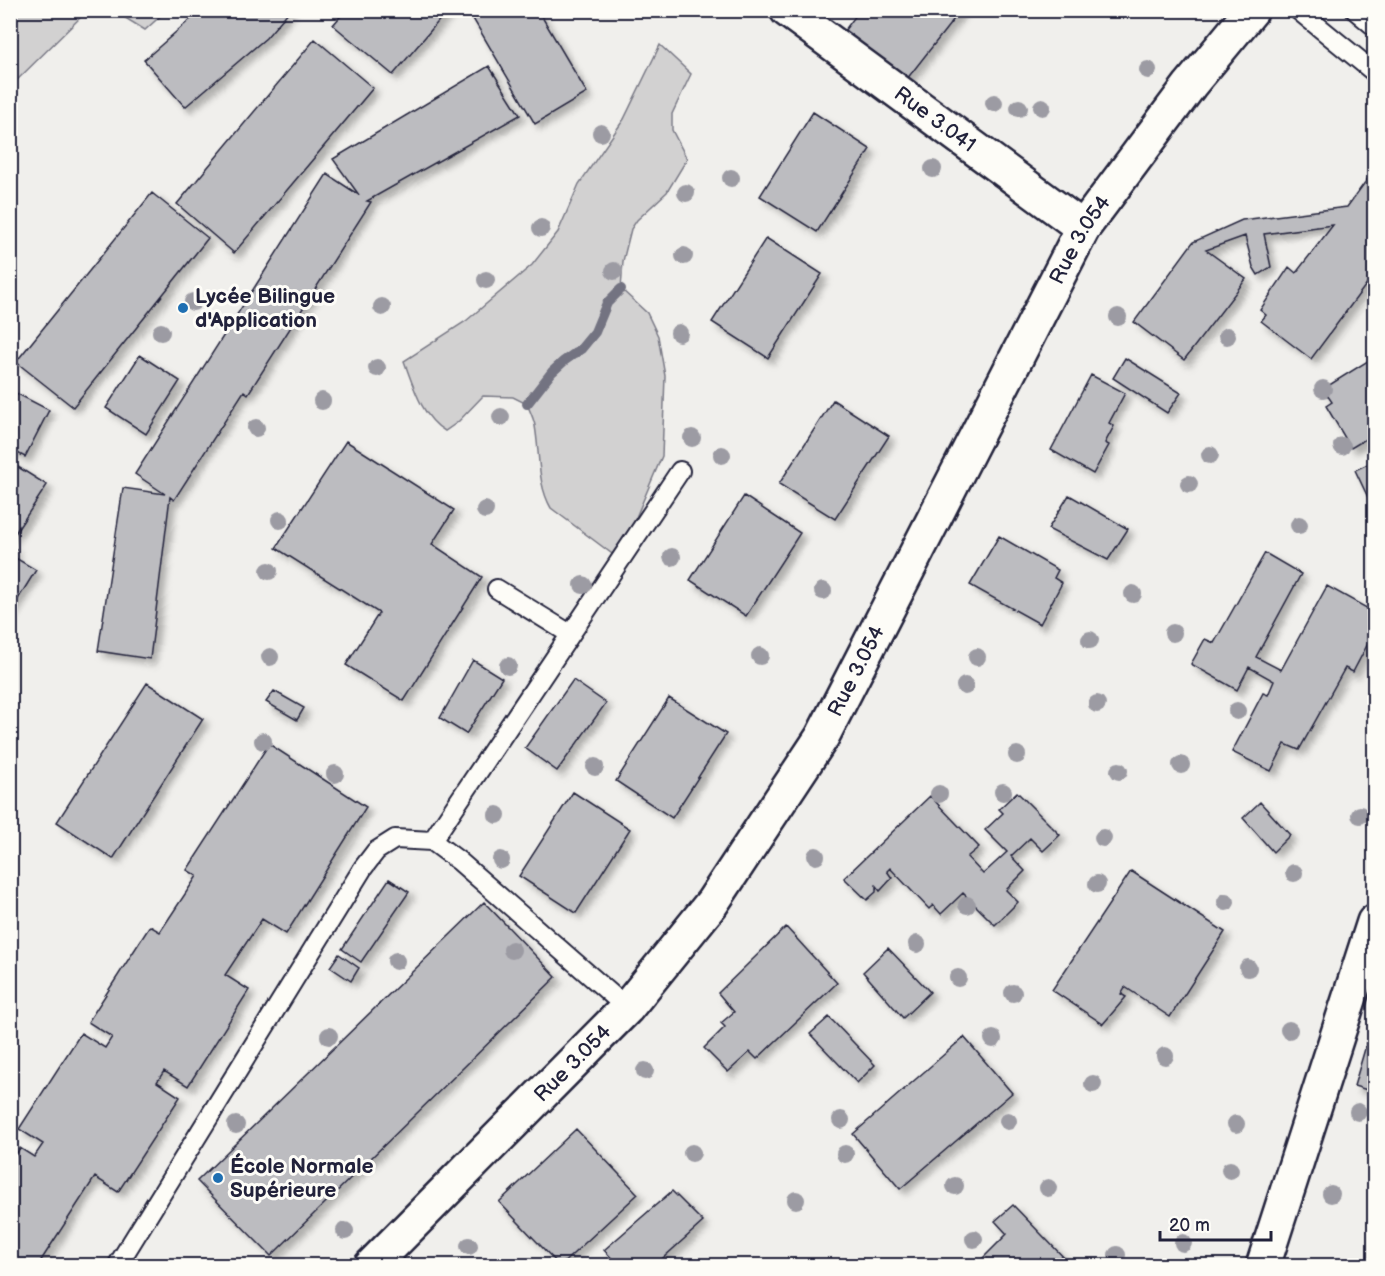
<svg xmlns="http://www.w3.org/2000/svg" width="1385" height="1276" font-family="'Balsamiq Sans',sans-serif">
  <style>
    .green { fill: #d2d1d1; stroke: #7a7a86; stroke-width: 1.5 }
    .lines { fill: none; stroke-linecap: round; stroke-linejoin: round }
    .stream { stroke: #737381; stroke-width: 10 }
    .building { fill: #bcbcc0; stroke: #22223b; stroke-width: 1.5; filter: url(#shadow) }
    .service-casing { stroke: #22223b; stroke-width: 22 }
    .minor-casing { stroke: #22223b; stroke-width: 38 }
    .tertiary-casing { stroke: #22223b; stroke-width: 38 }
    .service { stroke: #fdfcf7; stroke-width: 18 }
    .minor { stroke: #fdfcf7; stroke-width: 33 }
    .tertiary { stroke: #fdfcf7; stroke-width: 33 }
    .tree { fill: #9c9ba3 }
    .poi-dot { fill: #1f6fb2; stroke: #fdfcf7; stroke-width: 2 }
    .labels { text-anchor: middle; dominant-baseline: central; stroke-width: 6; stroke-linejoin: round; paint-order: stroke }
    .street-label { font-size: 21px; fill: #22223b; stroke: #fdfcf7 }
    .poi-label { font-size: 21px; font-weight: bold; fill: #22223b; stroke: #fdfcf7; text-anchor: start }
  </style>
  <defs>
    <filter id="shadow"><feDropShadow dx="5.5" dy="5.5" stdDeviation="3" flood-color="#0004"/></filter>
  </defs>
  <rect width="100%" height="100%" fill="#f0efec"/>
  <filter id="ink" filterUnits="userSpaceOnUse"><feTurbulence type="fractalNoise" baseFrequency=".0167" numOctaves="2"/><feDisplacementMap in="SourceGraphic" scale="12" xChannelSelector="R" yChannelSelector="G"/><feConvolveMatrix kernelMatrix="1 2 1 2 8 2 1 2 1" color-interpolation-filters="sRGB"/></filter>
  <g filter="url(#ink)">
    <path class="green" d="M11,10H87V11L11,86Z
      M114,11H166L145,30Z
      M660,45L691,74L672,114V130L687,159L667,192L637,220L631,229L623,261L621,289L647,313L658,336L665,376L662,456L623,548L615,556L551,508C537,484 540,454 535,426C534,419 530,411 527,404L513,397L483,396L458,422L445,431C422,418 413,385 404,361L466,321L532,265L558,232L579,184L624,119Z"/>
    <g class="lines">
      <path class="stream" d="M527,404L552,372L564,361L581,349L595,332L607,303L621,289"/>
    </g>
    <path class="building" d="M201,10H290L266,38L185,107L144,60Z
      M346,10H448L393,75L333,25Z
      M482,10H538L587,93L535,124L472,17Z
      M860,10H961L903,84L841,35Z
      M315,39L373,88L234,253L177,204Z
      M489,66L520,115L367,201L371,202L248,394L244,391L174,500L170,497L150,659L98,651L123,488L165,494L135,474L327,174L359,195L333,159Z
      M813,112L870,149L817,232L760,196Z
      M1374,170V274L1311,359L1261,321L1266,315L1260,310L1289,267L1296,273L1333,225L1264,234L1271,267L1258,275L1253,267L1245,236L1206,250L1246,279L1184,360L1134,322L1193,242L1242,220L1347,207Z
      M152,193L208,238L73,407L16,362Z
      M766,238L822,274L768,358L712,322Z
      M140,355L180,381L146,434L106,408Z
      M1374,357V434L1351,448L1326,406L1332,402L1323,389Z
      M1125,358L1181,393L1167,413L1113,378Z
      M1091,375L1125,393L1109,423L1114,426L1105,443L1109,445L1093,474L1051,450Z
      M10,390L49,410L25,457L10,449Z
      M833,400L889,436L835,519L779,484Z
      M346,441L454,510L432,544L482,577L404,701L346,665L379,613L276,548Z
      M1374,461V510L1355,470Z
      M10,462L47,485L10,541Z
      M1069,495L1128,529L1108,560L1048,529Z
      M744,496L800,533L746,616L690,580Z
      M999,536L1058,570L1054,578L1062,583L1040,624L970,585Z
      M10,545L16,549L12,556L36,570L10,612Z
      M1265,553L1301,574L1256,657L1281,670L1327,586L1374,612L1370,621L1374,623V632L1353,672L1345,668L1299,750L1285,744L1271,771L1232,752L1263,693L1268,695L1274,681L1249,667L1237,690L1191,664L1205,639L1214,643Z
      M473,660L502,678L466,734L440,718Z
      M573,680L606,703L557,771L525,748Z
      M147,683L203,719L113,859L57,822Z
      M274,691L304,708L297,720L266,702Z
      M669,698L726,734L672,818L616,781Z
      M269,744L366,807L286,934L262,919L225,975L249,990L188,1086L164,1071L157,1082L180,1097L118,1192L95,1177L38,1265L40,1266H10V1163L20,1148L34,1157L43,1144L19,1129L81,1033L105,1048L112,1037L88,1022L150,926L160,932L197,876L187,870Z
      M573,792L630,829L576,913L519,876Z
      M1017,792L1060,835L1043,851L1030,838L1011,856L1025,871L1006,890L1018,902L995,925L963,893L941,914L933,905L929,909L890,868L887,871L892,878L880,891L876,886V892L867,900L844,878L930,796L979,847L967,857L983,874L1007,852L985,830L1003,813L999,809Z
      M1260,802L1290,835L1273,852L1243,818Z
      M1131,871L1225,932L1170,1017L1125,987L1121,994L1126,997L1103,1024L1052,990Z
      M389,879L409,892L361,962L342,949Z
      M484,902L556,977L271,1256L197,1181Z
      M786,927L837,983L757,1059L750,1052L728,1072L704,1048L725,1027L721,1023L734,1012L718,993Z
      M888,948L930,992L903,1018L863,972Z
      M339,954L359,968L351,981L330,967Z
      M829,1017L875,1065L857,1083L810,1034Z
      M964,1037L1012,1093L900,1189L853,1134Z
      M1367,1042L1374,1044V1092L1354,1086Z
      M576,1129L638,1194L560,1266L499,1202Z
      M672,1191L703,1222L654,1266H619L604,1250Z
      M1013,1205L1072,1266H975L1007,1234L995,1221Z"/>
    <g class="lines">
      <g class="service-casing">
        <path id="service" d="M1298,10L1374,72
          M1355,10L1374,26
          M497,589L570,634
          M432,841L680,471
          M117,1266L363,868L376,851L395,839L432,841L459,861L627,1008"/>
      </g>
      <g class="minor-casing">
        <g id="minor">
          <path id="s1" d="M787,10L1083,228"/>
          <path d="M1263,1266L1374,922"/>
        </g>
      </g>
      <g class="tertiary-casing">
        <g id="tertiary">
          <path id="s2" d="M371,1266L627,1008L712,903L822,737L1083,228L1190,85L1252,10"/>
        </g>
      </g>
      <use href="#service" class="service"/>
      <use href="#minor" class="minor"/>
      <use href="#tertiary" class="tertiary"/>
    </g>
    <g class="tree">
      <circle cx="1148" cy="70" r="9"/>
      <circle cx="994" cy="103" r="9"/>
      <circle cx="1042" cy="107" r="9"/>
      <circle cx="1019" cy="108" r="9"/>
      <circle cx="601" cy="133" r="9"/>
      <circle cx="933" cy="169" r="9"/>
      <circle cx="731" cy="178" r="9"/>
      <circle cx="686" cy="193" r="9"/>
      <circle cx="541" cy="228" r="9"/>
      <circle cx="684" cy="256" r="9"/>
      <circle cx="614" cy="271" r="9"/>
      <circle cx="486" cy="280" r="9"/>
      <circle cx="193" cy="302" r="9"/>
      <circle cx="382" cy="307" r="9"/>
      <circle cx="1118" cy="317" r="9"/>
      <circle cx="161" cy="332" r="9"/>
      <circle cx="679" cy="333" r="9"/>
      <circle cx="1227" cy="336" r="9"/>
      <circle cx="377" cy="368" r="9"/>
      <circle cx="1323" cy="389" r="9"/>
      <circle cx="322" cy="401" r="9"/>
      <circle cx="501" cy="417" r="9"/>
      <circle cx="256" cy="428" r="9"/>
      <circle cx="692" cy="438" r="9"/>
      <circle cx="1342" cy="446" r="9"/>
      <circle cx="722" cy="455" r="9"/>
      <circle cx="1210" cy="455" r="9"/>
      <circle cx="1189" cy="484" r="9"/>
      <circle cx="485" cy="510" r="9"/>
      <circle cx="280" cy="520" r="9"/>
      <circle cx="1299" cy="525" r="9"/>
      <circle cx="672" cy="557" r="9"/>
      <circle cx="269" cy="571" r="9"/>
      <circle cx="583" cy="585" r="9"/>
      <circle cx="823" cy="591" r="9"/>
      <circle cx="1133" cy="594" r="9"/>
      <circle cx="1173" cy="633" r="9"/>
      <circle cx="1090" cy="640" r="9"/>
      <circle cx="760" cy="656" r="9"/>
      <circle cx="270" cy="657" r="9"/>
      <circle cx="977" cy="657" r="9"/>
      <circle cx="508" cy="666" r="9"/>
      <circle cx="965" cy="686" r="9"/>
      <circle cx="1097" cy="704" r="9"/>
      <circle cx="1237" cy="711" r="9"/>
      <circle cx="263" cy="741" r="9"/>
      <circle cx="1017" cy="755" r="9"/>
      <circle cx="1181" cy="765" r="9"/>
      <circle cx="595" cy="767" r="9"/>
      <circle cx="1119" cy="771" r="9"/>
      <circle cx="335" cy="774" r="9"/>
      <circle cx="1003" cy="792" r="9"/>
      <circle cx="939" cy="794" r="9"/>
      <circle cx="497" cy="815" r="9"/>
      <circle cx="1360" cy="815" r="9"/>
      <circle cx="1103" cy="838" r="9"/>
      <circle cx="816" cy="856" r="9"/>
      <circle cx="501" cy="860" r="9"/>
      <circle cx="1294" cy="873" r="9"/>
      <circle cx="1097" cy="884" r="9"/>
      <circle cx="1226" cy="902" r="9"/>
      <circle cx="967" cy="905" r="9"/>
      <circle cx="917" cy="944" r="9"/>
      <circle cx="512" cy="950" r="9"/>
      <circle cx="396" cy="961" r="9"/>
      <circle cx="1248" cy="968" r="9"/>
      <circle cx="958" cy="978" r="9"/>
      <circle cx="1013" cy="993" r="9"/>
      <circle cx="1289" cy="1030" r="9"/>
      <circle cx="329" cy="1036" r="9"/>
      <circle cx="993" cy="1039" r="9"/>
      <circle cx="1165" cy="1056" r="9"/>
      <circle cx="645" cy="1071" r="9"/>
      <circle cx="1093" cy="1084" r="9"/>
      <circle cx="1358" cy="1112" r="9"/>
      <circle cx="841" cy="1120" r="9"/>
      <circle cx="1008" cy="1121" r="9"/>
      <circle cx="1236" cy="1124" r="9"/>
      <circle cx="236" cy="1125" r="9"/>
      <circle cx="692" cy="1153" r="9"/>
      <circle cx="845" cy="1154" r="9"/>
      <circle cx="1230" cy="1170" r="9"/>
      <circle cx="955" cy="1186" r="9"/>
      <circle cx="1048" cy="1188" r="9"/>
      <circle cx="1331" cy="1194" r="9"/>
      <circle cx="796" cy="1200" r="9"/>
      <circle cx="345" cy="1231" r="9"/>
      <circle cx="974" cy="1239" r="9"/>
      <circle cx="1183" cy="1243" r="9"/>
      <circle cx="469" cy="1246" r="9"/>
      <circle cx="1117" cy="1255" r="9"/>
    </g>
  </g>
  <g class="poi-dot">
    <circle cx="183" cy="308" r="6"/>
    <circle cx="218" cy="1178" r="6"/>
  </g>
  <g class="labels">
    <g class="street-label">
      <text stroke="none"><textPath href="#s1" startOffset="184">Rue 3.041</textPath></text>
      <text stroke="none"><textPath href="#s2" startOffset="1258">Rue 3.054</textPath></text>
      <text stroke="none"><textPath href="#s2" startOffset="772">Rue 3.054</textPath></text>
      <text stroke="none"><textPath href="#s2" startOffset="286">Rue 3.054</textPath></text>
    </g>
    <g class="poi-label">
      <text x="195" y="296">Lycée Bilingue<tspan x="195" dy="24">d'Application</tspan></text>
      <text x="230" y="1166">École Normale<tspan x="230" dy="24">Supérieure</tspan></text>
    </g>
  </g>
  <rect width="1385" height="1276" fill="none" stroke="#fdfcf7" stroke-width="36"/>
  <rect x="18" y="18" width="1349" height="1240" fill="none" stroke="#22223b" stroke-width="2" filter="url(#ink)"/>
  <path d="M1160 1231v9h111v-9" fill="none" stroke="#22223b" stroke-width="3"/>
  <text x="1169" y="1231" font-size="18" fill="#22223b" stroke="#fdfcf7" stroke-width="4.5" paint-order="stroke">20 m</text>
</svg>
